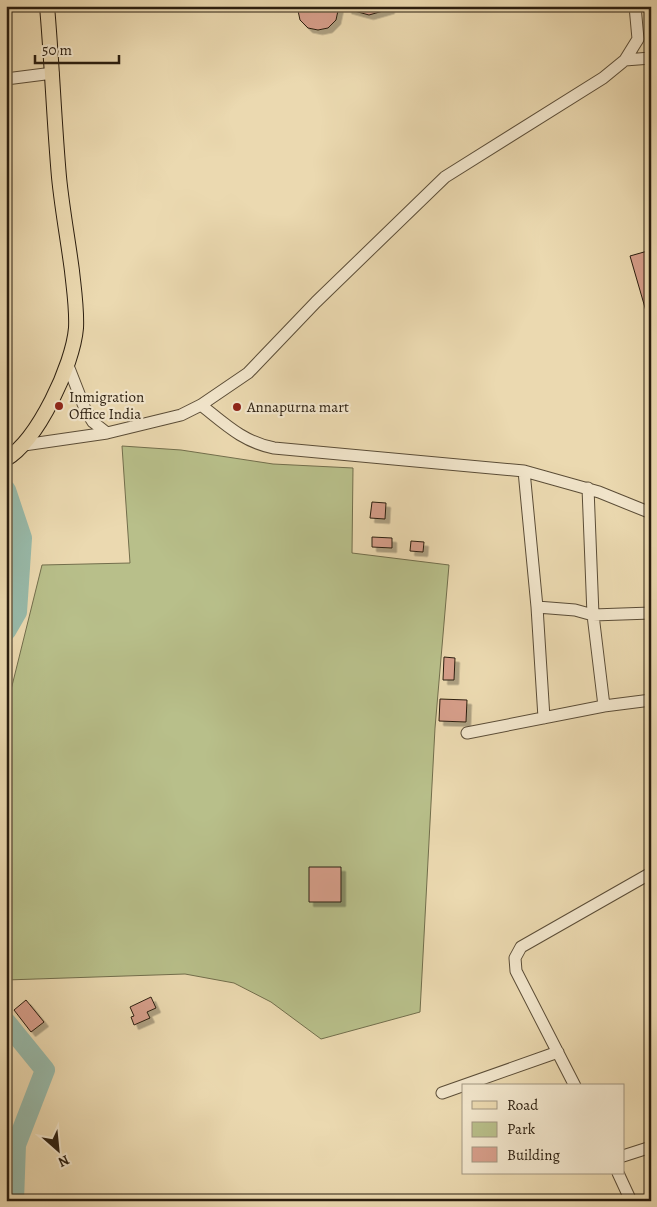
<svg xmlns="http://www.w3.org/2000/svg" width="657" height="1207" font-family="Alegreya,serif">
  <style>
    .green { fill: #b8bf8a; stroke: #726e4c }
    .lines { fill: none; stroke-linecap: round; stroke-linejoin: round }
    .river { stroke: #98baaa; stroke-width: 20 }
    .building { fill: #d69e8a; stroke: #2b1e0f; filter: url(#shadow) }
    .minor-casing { stroke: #5b4d37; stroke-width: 13 }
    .major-casing { stroke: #2b1e0f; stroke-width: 16 }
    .minor { stroke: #f2e6cc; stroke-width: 11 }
    .major { stroke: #ebd9b0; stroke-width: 14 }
    .poi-dot { fill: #8f2418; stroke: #f2e6cc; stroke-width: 2 }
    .labels { text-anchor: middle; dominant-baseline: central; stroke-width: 4.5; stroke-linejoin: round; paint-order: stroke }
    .poi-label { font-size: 15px; fill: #2b1e0f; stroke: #f2e6cc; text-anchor: start }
  </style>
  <defs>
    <filter id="shadow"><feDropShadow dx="4.5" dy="4.5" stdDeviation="0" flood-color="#0004"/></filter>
  </defs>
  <rect width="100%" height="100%" fill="#ebd9b0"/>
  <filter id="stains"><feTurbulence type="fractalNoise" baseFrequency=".004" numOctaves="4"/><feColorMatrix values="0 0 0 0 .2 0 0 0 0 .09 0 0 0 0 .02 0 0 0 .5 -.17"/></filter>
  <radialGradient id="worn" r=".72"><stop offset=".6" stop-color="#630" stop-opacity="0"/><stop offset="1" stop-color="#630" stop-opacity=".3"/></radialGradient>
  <path class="green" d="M122,446L181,450L273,464L353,468L352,553L449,565L435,728L420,1012L321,1039L271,1002L234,983L185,974L6,980V710L42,565L130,563Z"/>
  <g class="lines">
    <path class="river" d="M6,490L22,538L17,612L6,631
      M6,1022L45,1070L16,1145L14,1201"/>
  </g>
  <path class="building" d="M297,6H339L336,20L328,28L318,30L308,28L300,20Z
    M347,6H390V9L369,15L347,9Z
    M651,250V317L648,318L630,256Z
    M372,502L386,503L385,519L370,518Z
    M372,537L392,538V548L372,547Z
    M411,541L424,542L423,552L410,551Z
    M444,657L455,658L454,680H443Z
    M440,699L467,700L466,722L439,721Z
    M309,867H341V902H309Z
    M151,997L156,1008L147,1012L150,1018L134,1025L131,1017L134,1016L130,1007Z
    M26,1000L44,1022L31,1032L14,1010Z"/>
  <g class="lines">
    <g class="minor-casing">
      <path id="minor" d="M625,60L651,58
        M6,79L53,73
        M67,363L85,409L93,422L107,433L181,415L201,405L248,373L316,302L445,177L603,78L625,60L638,39L635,6
        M201,405C225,424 243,442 274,448L524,471L599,492L651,513
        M24,445L107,433
        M524,471L537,607L544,718
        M537,607L575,610L593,615L651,613
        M604,706L651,700
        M467,733L604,706L593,615L588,488
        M575,1086L516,971L515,958L521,947L651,873
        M442,1093L558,1052
        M623,1156L651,1147
        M618,1173L631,1201"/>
    </g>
    <g class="major-casing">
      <path id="major" d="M6,459C38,440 73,365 76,328C77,309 74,290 72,271C68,240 62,208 59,177C54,120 52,63 47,6"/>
    </g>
    <use href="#minor" class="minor"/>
    <use href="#major" class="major"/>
  </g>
  <g class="poi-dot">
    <circle cx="59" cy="406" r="5"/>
    <circle cx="237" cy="407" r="5"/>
  </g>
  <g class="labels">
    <g class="poi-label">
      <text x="69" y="397">Inmigration<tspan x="69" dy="17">Office India</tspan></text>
      <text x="247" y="407">Annapurna mart</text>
    </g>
  </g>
  <rect width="657" height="1207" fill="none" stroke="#ebd9b0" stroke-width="25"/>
  <rect x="8" y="8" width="642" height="1192" fill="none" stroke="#2b1e0f" stroke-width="2.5"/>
  <rect x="12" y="12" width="632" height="1182" fill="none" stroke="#2b1e0f"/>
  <rect x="462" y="1084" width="162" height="90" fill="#f2e6cc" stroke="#a29680"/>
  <rect x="472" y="1101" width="25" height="8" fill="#ebd9b0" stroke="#a29680"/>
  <text x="507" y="1110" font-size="15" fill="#2b1e0f">Road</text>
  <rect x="472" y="1122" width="25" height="15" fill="#b8bf8a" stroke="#a29680"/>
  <text x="507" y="1134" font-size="15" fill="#2b1e0f">Park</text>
  <rect x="472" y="1147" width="25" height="15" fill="#d69e8a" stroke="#a29680"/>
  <text x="507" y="1160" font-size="15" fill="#2b1e0f">Building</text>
  <g transform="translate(58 1150) rotate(153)" stroke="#f2e6cc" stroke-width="4" paint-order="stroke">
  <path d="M0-4L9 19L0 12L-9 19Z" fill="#2b1e0f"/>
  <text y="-8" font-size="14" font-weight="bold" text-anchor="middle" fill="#2b1e0f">N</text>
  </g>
  <path d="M35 55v8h84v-8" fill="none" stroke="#2b1e0f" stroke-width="2.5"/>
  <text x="42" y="55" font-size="15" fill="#2b1e0f" stroke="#f2e6cc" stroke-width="4" paint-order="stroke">50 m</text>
  <rect width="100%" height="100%" filter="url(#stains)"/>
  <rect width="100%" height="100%" fill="url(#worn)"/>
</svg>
